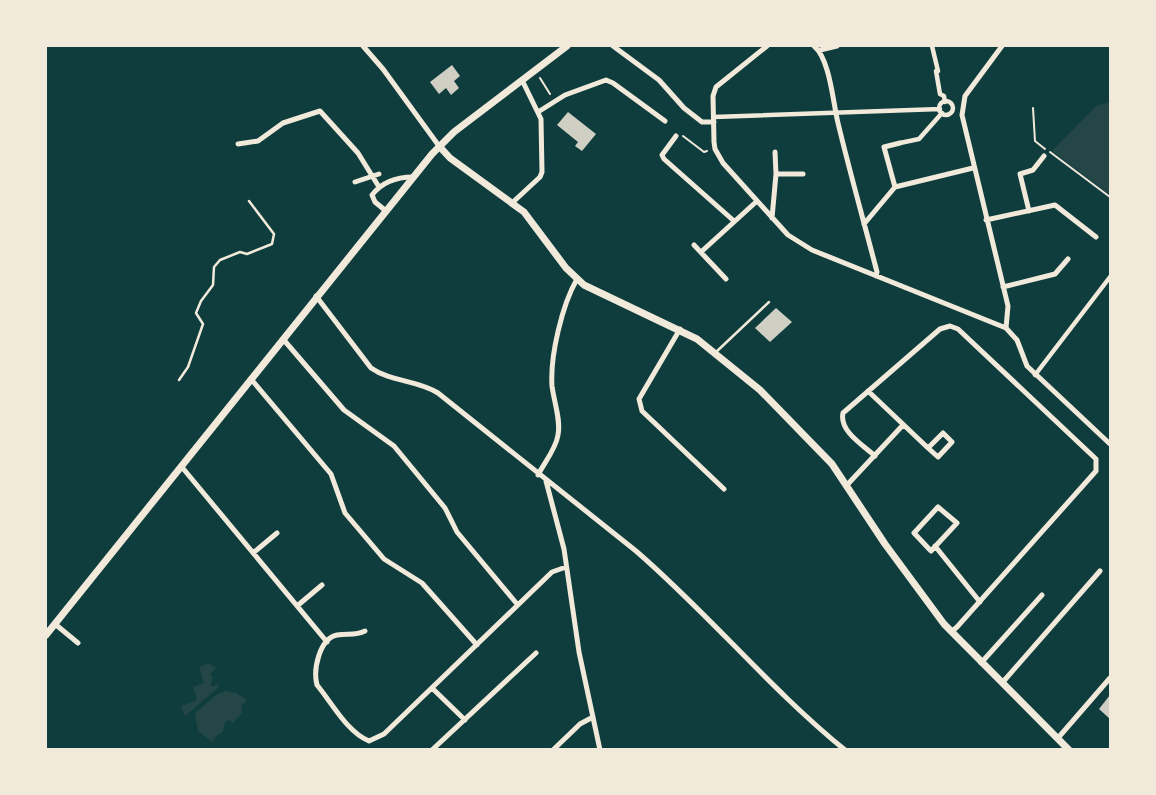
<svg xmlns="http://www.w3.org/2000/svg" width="1156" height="795" font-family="Mulish,sans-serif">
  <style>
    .green { fill: #244646 }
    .building { fill: #cfcfc3 }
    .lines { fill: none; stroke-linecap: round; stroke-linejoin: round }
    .path { stroke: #f1e9da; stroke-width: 2 }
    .service { stroke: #f1e9da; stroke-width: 2.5 }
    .pedestrian { stroke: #f1e9da; stroke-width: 4.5 }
    .minor { stroke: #f1e9da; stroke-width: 5 }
    .tertiary { stroke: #f1e9da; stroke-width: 7 }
  </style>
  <rect width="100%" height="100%" fill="#0f3d3e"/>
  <path class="green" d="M1110,102V195L1052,151L1096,106Z
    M209,663L216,668L210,674L213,678L210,685L213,687L217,684L219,687L185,716L181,706L197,700L193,687L204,683L199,667Z
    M225,691L236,693L247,700L241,706L242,713L233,723L229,720L225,722L223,732L216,736L212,742L198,731L195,713L216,695Z"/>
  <path class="building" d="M452,65L460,76L454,81L459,88L451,95L446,88L439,94L430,82Z
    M568,112L596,134L582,151L575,146L578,142L557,125Z
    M776,308L792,322L770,342L755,328Z
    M1110,695V719L1099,709Z"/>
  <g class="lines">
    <path class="path" d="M540,78L550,94
      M1033,108L1035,141L1045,149
      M683,136L704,152L707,151
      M1050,152L1110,197
      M46,648V651"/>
    <path class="service" d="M715,353L769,302
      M179,380L188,367L203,324L196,313L201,301L213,285L214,267L220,260L240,252L247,254L272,244L274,234L249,201"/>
    <path class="pedestrian" d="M932,46L938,71H936L940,94L944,96L945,102
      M939 108a7 7 0 1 1 14 0a7 7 0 1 1-14 0Z
      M714,117L940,109
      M900,143L919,139L942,113
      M1035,375L1110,277"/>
    <path class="minor" d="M363,46L383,69L439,146
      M613,46L659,80L684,108L702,122H714
      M767,46L716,87L713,96L714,142L715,149L723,163L788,235L812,250L1006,328
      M814,46C830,59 833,103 838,123C850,173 864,222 877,272L876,276
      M1002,46L965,96L962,115L1008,306L1006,328L1017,340L1027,366L1110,444
      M820,50L837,46
      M538,112L565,95L606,80L613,83L665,121
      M676,136L662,155L664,159L734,221
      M238,144L258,141L283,123L320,111L358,153L379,187
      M776,174H803
      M355,182L379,174
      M895,187L884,147L900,143
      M512,203L540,177L542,172L541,119L522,80
      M386,211L375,202L372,195C382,182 396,177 413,177
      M1029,211L1020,174L1033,170L1044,156
      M772,218L776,174L775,152
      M986,220L1055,205L1096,237
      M864,224L895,187L973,168
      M694,245L726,279
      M701,252L757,201
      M1003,287L1055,274L1068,259
      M316,296L371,368C391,382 417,380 438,393L636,551C709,614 770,689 845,750
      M680,329L639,399L642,411L724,489
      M283,339L344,410L394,446L445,508L457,532L517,604
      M251,379L331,474L345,513L384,559L422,583L477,645
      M868,391L928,448
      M943,433L952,442L938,457L928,448Z
      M875,456C863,445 839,431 843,413L940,329L950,326L958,329L1096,459V471L957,627L951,632
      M181,466L327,642
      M538,475C544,463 556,449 558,435C561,420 554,402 552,386C550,356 562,305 577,279
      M546,481L564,549L579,652L600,750
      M847,485L903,425
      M938,507L957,523L931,551L914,533Z
      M935,546L980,602
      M253,553L277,533
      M297,606L322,585
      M55,624L78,643
      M365,631C355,636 348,633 337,635C319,639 313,670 317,685C332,703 347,732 369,741L384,734L552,572L566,567
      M981,663L1042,595
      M1002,683L1100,571
      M432,688L465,720
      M1058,738L1110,678
      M432,750L536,653
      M553,750L580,724L593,717"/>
    <path class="tertiary" d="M439,146L450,158L524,212L566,268L584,285L697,339L760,390L832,464L885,544L944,624L1069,750
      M46,635L432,154L454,132L567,46"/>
  </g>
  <rect width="1156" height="795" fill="none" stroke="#f1e9da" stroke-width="94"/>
</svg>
